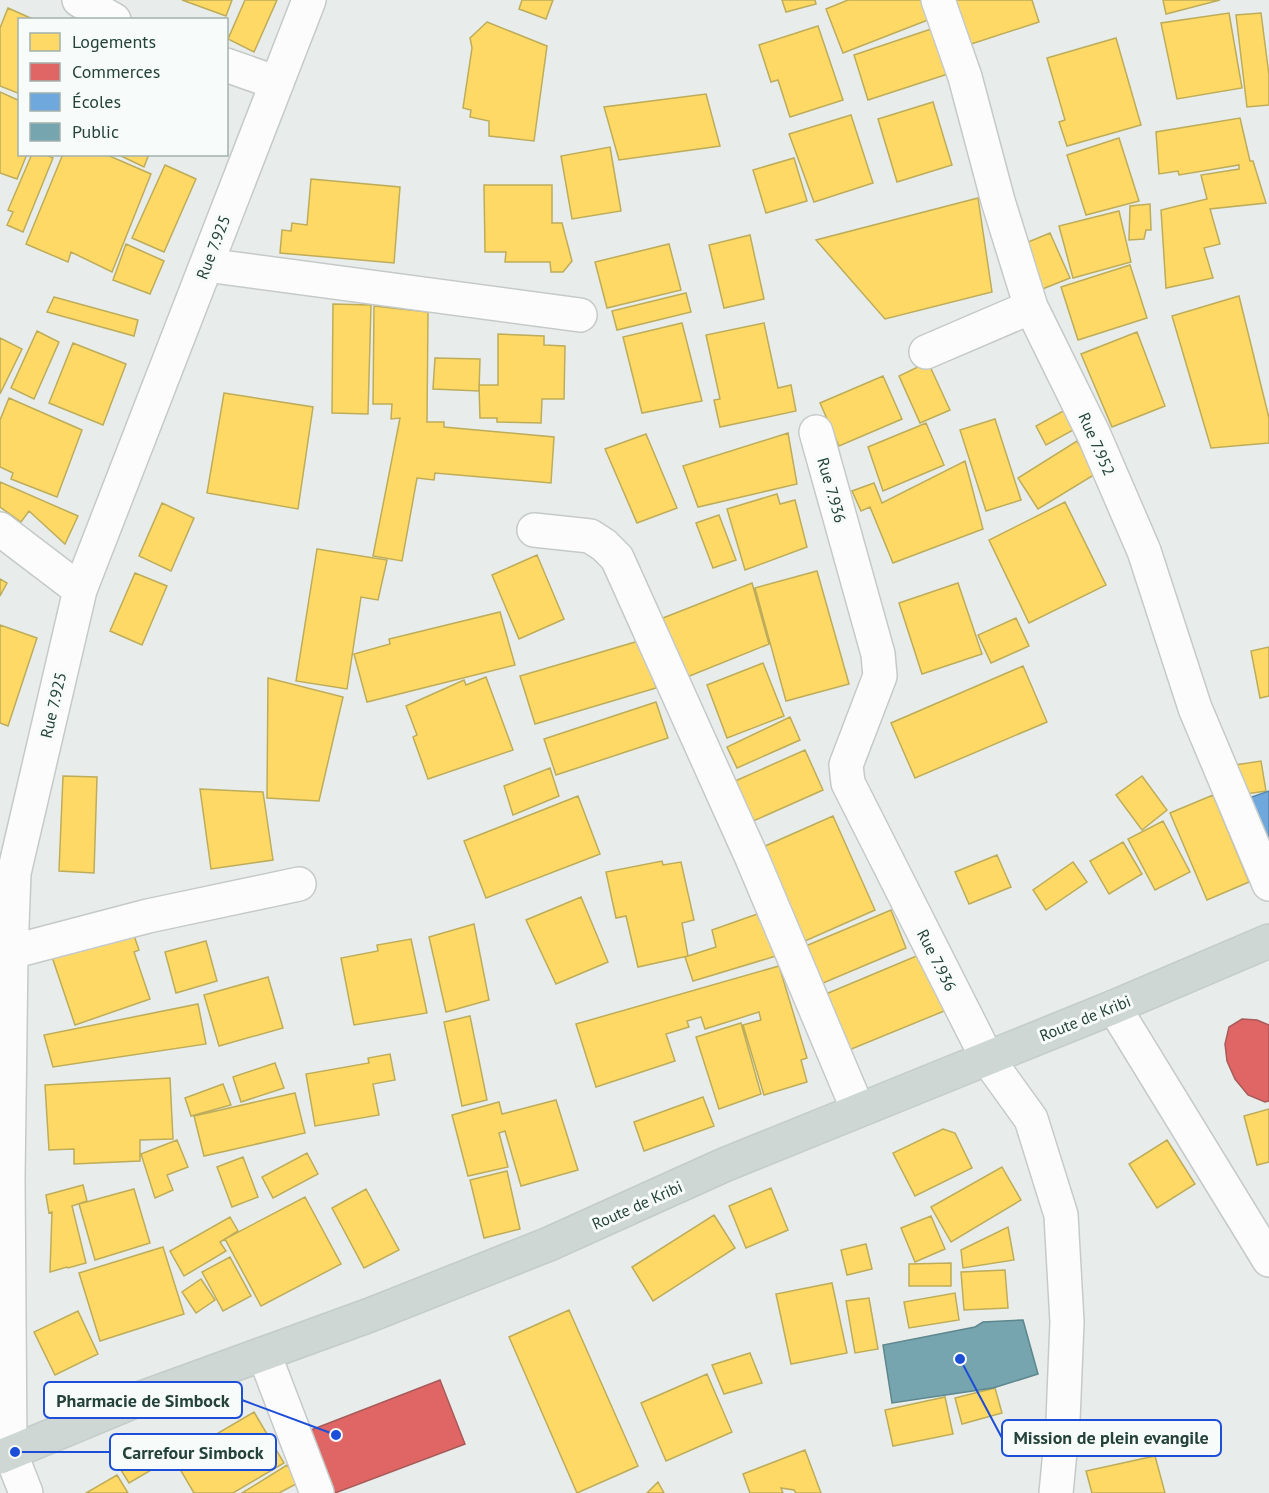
<svg xmlns="http://www.w3.org/2000/svg" width="1269" height="1493" font-family="'PT Sans',sans-serif">
  <style>
    .homes { fill: #ffd966; stroke: #bdac59; stroke-width: 1.5 }
    .shops { fill: #e06666; stroke: #a85b59; stroke-width: 1.5 }
    .schools { fill: #6fa8dc; stroke: #5889ab; stroke-width: 1.5 }
    .public { fill: #76a5af; stroke: #5d878c; stroke-width: 1.5 }
    .lines { fill: none; stroke-linecap: round; stroke-linejoin: round }
    .minor-casing { stroke: #c5cac8; stroke-width: 36 }
    .major-casing { stroke: #c3ccc9; stroke-width: 36 }
    .minor { stroke: #fcfcfc; stroke-width: 33 }
    .major { stroke: #cfd7d5; stroke-width: 33 }
    .labels { text-anchor: middle; dominant-baseline: central; stroke-width: 6; stroke-linejoin: round; paint-order: stroke }
    .street-label { font-size: 16px; fill: #24423a; stroke: #f7fbf9 }
    .leader { fill: none; stroke: #1d4ed8; stroke-width: 2 }
    .callout-dot { fill: #1d4ed8; stroke: #f7fbf9; stroke-width: 2 }
    .callout { fill: #f7fbf9; stroke: #1d4ed8; stroke-width: 2 }
    .callout-label { font-size: 18px; text-anchor: middle; font-weight: bold; fill: #24423a }
  </style>
  <rect width="100%" height="100%" fill="#e8edeb"/>
  <path class="homes" d="M182,0H232L226,16Z
    M245,0H277L254,52L228,39Z
    M522,0H553L546,19L519,9Z
    M782,0H815L816,4L786,12Z
    M848,0H932L938,16L843,53L826,9Z
    M951,0H1032L1039,22L965,46Z
    M1163,0H1220L1166,14Z
    M8,8L35,20H20V94L0,86V28Z
    M1229,13L1242,88L1177,99L1161,23Z
    M1261,13L1269,75V105L1247,107L1236,15Z
    M487,22L547,46L534,141L489,136V121L470,117L471,110L463,108L472,48L470,38Z
    M818,26L843,100L790,117L778,80L771,82L759,45Z
    M940,26L954,72L868,100L854,55Z
    M1116,38L1141,125L1067,146L1059,122L1065,120L1047,58Z
    M0,92L20,101V154H27L17,179L0,173Z
    M706,94L720,146L619,160L604,107Z
    M933,102L952,165L897,182L878,119Z
    M851,115L873,183L814,202L789,134Z
    M1240,118L1250,161H1253L1266,203L1210,209L1220,244L1204,248L1213,278L1166,288L1161,210L1207,199L1201,175L1239,169V165L1179,175L1178,171L1159,174L1156,132Z
    M1119,138L1139,201L1086,215L1067,155Z
    M610,147L621,211L572,219L561,156Z
    M32,154H44L53,158L23,232L7,225L13,212L8,210Z
    M63,154H105L151,174L112,272L71,252L68,262L26,244Z
    M117,154H149L144,167Z
    M794,158L807,201L766,213L753,170Z
    M165,165L196,179L164,252L132,238Z
    M311,179L400,187L394,263L280,253L282,230L291,231L292,223L307,225Z
    M484,185H552V223H562L572,261L563,272H551L550,262H505L506,252H485Z
    M978,198L992,292L885,319L816,240Z
    M1150,204L1151,230H1146L1144,239L1129,240L1130,206Z
    M1119,211L1131,262L1073,278L1059,226Z
    M1050,233L1070,278L1040,290L1021,245Z
    M750,235L764,299L724,308L709,245Z
    M126,244L164,261L150,294L113,280Z
    M669,244L681,290L607,308L595,262Z
    M1130,265L1147,318L1078,340L1061,287Z
    M686,293L691,312L617,330L612,311Z
    M1239,296L1269,418V443L1211,448L1172,316Z
    M54,297L138,320L134,336L47,312Z
    M333,304L371,305L368,414L332,413Z
    M374,306L428,312L427,422H444V427L554,437L551,483L435,473L434,480L417,478L402,561L373,556L400,418L391,419L392,404H373Z
    M682,323L702,401L642,413L623,337Z
    M764,323L778,388L791,385L796,411L720,427L714,400L720,399L706,335Z
    M37,331L59,342L34,399L11,388Z
    M1137,332L1165,406L1112,427L1081,354Z
    M498,334L544,336V345L565,346L564,399H542L541,423L497,422V418H480L479,385H498Z
    M0,338L22,349L0,394Z
    M73,343L126,364L103,425L49,403Z
    M435,358L480,359L479,391L433,389Z
    M928,362L950,410L920,423L899,376Z
    M883,376L902,419L839,446L820,403Z
    M224,393L313,407L298,509L207,493Z
    M9,398L82,430L57,497L11,479L13,473L0,467V420Z
    M1065,410L1075,429L1046,445L1036,426Z
    M995,419L1021,500L986,511L960,430Z
    M926,423L944,465L883,491L868,447Z
    M788,433L797,484L698,507L683,466Z
    M646,434L677,508L637,523L605,449Z
    M1077,441L1097,473L1038,509L1018,478Z
    M965,461L983,529L893,563L870,507L861,511L852,491L874,483L882,503Z
    M0,482L78,516L65,544L29,511L21,522L0,507Z
    M777,494L780,504L795,500L807,547L745,570L727,509Z
    M1065,502L1106,585L1029,623L989,540Z
    M162,503L194,518L171,571L139,556Z
    M719,515L736,560L713,568L696,523Z
    M317,549L387,560L378,600L361,597L347,689L296,681Z
    M537,555L564,619L519,639L492,575Z
    M817,571L849,684L786,701L755,588Z
    M135,573L167,586L142,645L110,631Z
    M0,579L7,583L0,596Z
    M752,583L769,644L687,677L663,618Z
    M958,583L982,654L922,674L899,603Z
    M500,612L515,665L367,702L354,654L390,644L389,639Z
    M1016,618L1029,646L991,663L978,635Z
    M0,625L37,638L8,726L0,723Z
    M642,640L656,688L535,724L520,676Z
    M1269,647V696L1260,698L1251,651Z
    M763,663L784,716L727,738L707,685Z
    M1023,666L1047,722L915,778L891,723Z
    M486,677L513,750L428,779L413,737L417,735L406,706L464,680L466,685Z
    M268,678L343,697L319,801L267,798Z
    M656,702L668,738L556,775L544,739Z
    M790,717L800,740L737,768L727,747Z
    M805,750L823,790L751,822L733,782Z
    M1261,761L1266,791L1239,795L1235,765Z
    M550,768L559,796L513,815L504,786Z
    M63,776L97,777L94,873L59,871Z
    M1142,776L1167,810L1142,830L1116,795Z
    M200,789L263,792L273,860L211,869Z
    M1213,795L1249,882L1207,900L1170,813Z
    M578,796L600,854L486,898L464,841Z
    M833,816L875,910L805,941L763,847Z
    M1163,821L1190,872L1155,890L1128,839Z
    M1123,842L1142,874L1109,894L1090,861Z
    M997,855L1011,887L969,904L955,872Z
    M662,861L663,865L681,862L694,920L682,923L688,956L638,967L626,916L616,918L606,872Z
    M1073,862L1087,882L1046,910L1033,890Z
    M581,897L608,962L556,984L526,920Z
    M891,910L906,948L816,986L801,948Z
    M763,912L776,956L693,981L685,957L716,947L712,930Z
    M130,924L139,950L134,952L150,999L75,1025L50,951Z
    M474,924L489,1000L446,1012L429,937Z
    M411,939L427,1013L354,1025L341,958L378,951L377,945Z
    M206,941L217,981L176,993L165,952Z
    M926,952L949,1009L849,1050L826,994Z
    M779,966L807,1058L801,1060L807,1082L764,1095L743,1025L761,1020L759,1012L705,1029L701,1017L687,1021L689,1027L666,1034L675,1061L596,1087L576,1024Z
    M268,977L283,1028L219,1046L204,995Z
    M198,1004L206,1044L53,1067L44,1035Z
    M470,1016L487,1100L462,1106L444,1022Z
    M741,1023L761,1094L719,1109L696,1037Z
    M390,1054L395,1080L373,1084L379,1115L315,1126L306,1074L369,1063L368,1058Z
    M275,1063L284,1088L241,1102L233,1077Z
    M170,1078L173,1139L140,1140V1161L74,1164V1149L49,1150L45,1085Z
    M223,1084L231,1105L191,1116L185,1098Z
    M295,1093L305,1133L204,1156L194,1116Z
    M703,1097L714,1126L644,1151L634,1122Z
    M556,1100L578,1170L521,1186L505,1131L499,1133L508,1167L468,1176L452,1115L499,1102L502,1114Z
    M1269,1109V1162L1257,1165L1244,1116Z
    M943,1129L955,1133L972,1168L915,1196L893,1153Z
    M177,1140L188,1167L167,1175L173,1190L155,1198L141,1154Z
    M1167,1140L1195,1184L1157,1208L1129,1164Z
    M307,1153L318,1174L273,1198L262,1177Z
    M243,1157L258,1197L232,1207L217,1167Z
    M1002,1167L1021,1200L951,1242L931,1207Z
    M507,1171L520,1229L484,1238L470,1180Z
    M83,1185L87,1201L72,1206L86,1263L68,1268L67,1267L50,1272L52,1212L49,1213L46,1195Z
    M771,1188L788,1230L746,1248L729,1206Z
    M134,1189L150,1243L95,1260L79,1204Z
    M366,1189L399,1250L364,1268L332,1208Z
    M305,1197L341,1264L261,1306L225,1239Z
    M714,1215L735,1248L653,1301L632,1267Z
    M931,1216L945,1249L915,1262L901,1228Z
    M230,1217L238,1231L220,1242L226,1251L184,1276L170,1251Z
    M1008,1227L1014,1260L963,1268L961,1250Z
    M866,1244L872,1269L847,1275L841,1250Z
    M163,1247L184,1314L100,1341L79,1273Z
    M230,1257L251,1296L223,1311L202,1272Z
    M951,1263V1286H909V1264Z
    M1005,1270L1008,1308L964,1310L961,1272Z
    M201,1279L215,1300L196,1313L182,1292Z
    M832,1283L847,1353L791,1364L776,1294Z
    M955,1293L959,1320L909,1328L904,1302Z
    M869,1298L878,1349L855,1353L846,1301Z
    M569,1310L638,1466L577,1493L509,1337Z
    M78,1311L98,1354L55,1375L34,1332Z
    M750,1353L762,1383L724,1394L712,1365Z
    M707,1374L732,1432L666,1461L641,1403Z
    M995,1388L1002,1413L962,1424L955,1398Z
    M945,1397L953,1434L893,1446L885,1410Z
    M254,1412L284,1463L233,1493H194L174,1459Z
    M153,1441L165,1462L129,1483L116,1462Z
    M805,1450L821,1493H796L794,1490L781,1488L783,1493H750L743,1474Z
    M1155,1456L1165,1493H1092L1086,1471Z
    M287,1465L300,1482L279,1493H242Z
    M117,1475L128,1493H86Z
    M658,1482L664,1493H647Z"/>
  <path class="shops" d="M1242,1019L1257,1020L1269,1025V1101L1265,1102L1248,1095L1235,1079L1227,1061L1225,1044L1229,1027Z
    M440,1380L465,1444L335,1493L311,1430Z"/>
  <path class="schools" d="M1269,791V861L1249,798Z"/>
  <path class="public" d="M1023,1320L1038,1374L993,1388L892,1403L883,1345L975,1327L983,1322Z"/>
  <g class="lines">
    <g class="minor-casing">
      <path id="minor" d="M79,0L114,20
        M938,0L965,77L998,201L1031,307L1094,435L1144,551L1195,708L1269,884
        M226,65L277,83
        M206,265L580,315
        M926,352L1031,307
        M816,432L878,654L880,676L846,765L848,783L987,1058L1031,1119L1061,1215L1067,1322L1063,1420L1056,1493
        M0,529L80,590
        M534,530L590,536L604,545L617,558L752,858L858,1110
        M11,952L148,916L299,884
        M1114,1007L1269,1260
        M264,1354L317,1493
        M26,1493L10,1452L8,1178L11,952L14,873L80,590L309,0"/>
    </g>
    <g class="major-casing">
      <path id="major" d="M0,1457L142,1398L370,1315L549,1244L724,1165L1114,1007L1269,941"/>
    </g>
    <use href="#minor" class="minor"/>
    <use href="#major" class="major"/>
  </g>
  <g class="labels">
    <g class="street-label">
      <text transform="translate(213 247) rotate(-69)">Rue 7.925</text>
      <text transform="translate(1097 444) rotate(66)">Rue 7.952</text>
      <text transform="translate(832 490) rotate(74)">Rue 7.936</text>
      <text transform="translate(53 705) rotate(-77)">Rue 7.925</text>
      <text transform="translate(937 960) rotate(63)">Rue 7.936</text>
      <text transform="translate(1085 1018) rotate(-22)">Route de Kribi</text>
      <text transform="translate(637 1205) rotate(-24)">Route de Kribi</text>
    </g>
  </g>
  <path class="leader" d="M336 1435L242 1400M960 1359L1002 1438M15 1452L110 1452"/>
  <g class="callout-dot">
    <circle cx="336" cy="1435" r="6"/>
    <circle cx="960" cy="1359" r="6"/>
    <circle cx="15" cy="1452" r="6"/>
  </g>
  <g class="callout">
    <rect x="44" y="1382" width="198" height="36" rx="6"/>
    <rect x="1002" y="1420" width="219" height="36" rx="6"/>
    <rect x="110" y="1434" width="166" height="36" rx="6"/>
  </g>
  <g class="callout-label">
    <text x="143" y="1407">Pharmacie de Simbock</text>
    <text x="1111" y="1444">Mission de plein evangile</text>
    <text x="193" y="1459">Carrefour Simbock</text>
  </g>
  <rect x="18" y="18" width="210" height="138" fill="#f7fbf9" stroke="#a3b1ad" stroke-width="1.5"/>
  <rect x="30" y="33" width="30" height="18" fill="#ffd966" stroke="#a3b1ad" stroke-width="1.5"/>
  <text x="72" y="48" font-size="18" fill="#24423a">Logements</text>
  <rect x="30" y="63" width="30" height="18" fill="#e06666" stroke="#a3b1ad" stroke-width="1.5"/>
  <text x="72" y="78" font-size="18" fill="#24423a">Commerces</text>
  <rect x="30" y="93" width="30" height="18" fill="#6fa8dc" stroke="#a3b1ad" stroke-width="1.5"/>
  <text x="72" y="108" font-size="18" fill="#24423a">Écoles</text>
  <rect x="30" y="123" width="30" height="18" fill="#76a5af" stroke="#a3b1ad" stroke-width="1.5"/>
  <text x="72" y="138" font-size="18" fill="#24423a">Public</text>
</svg>
